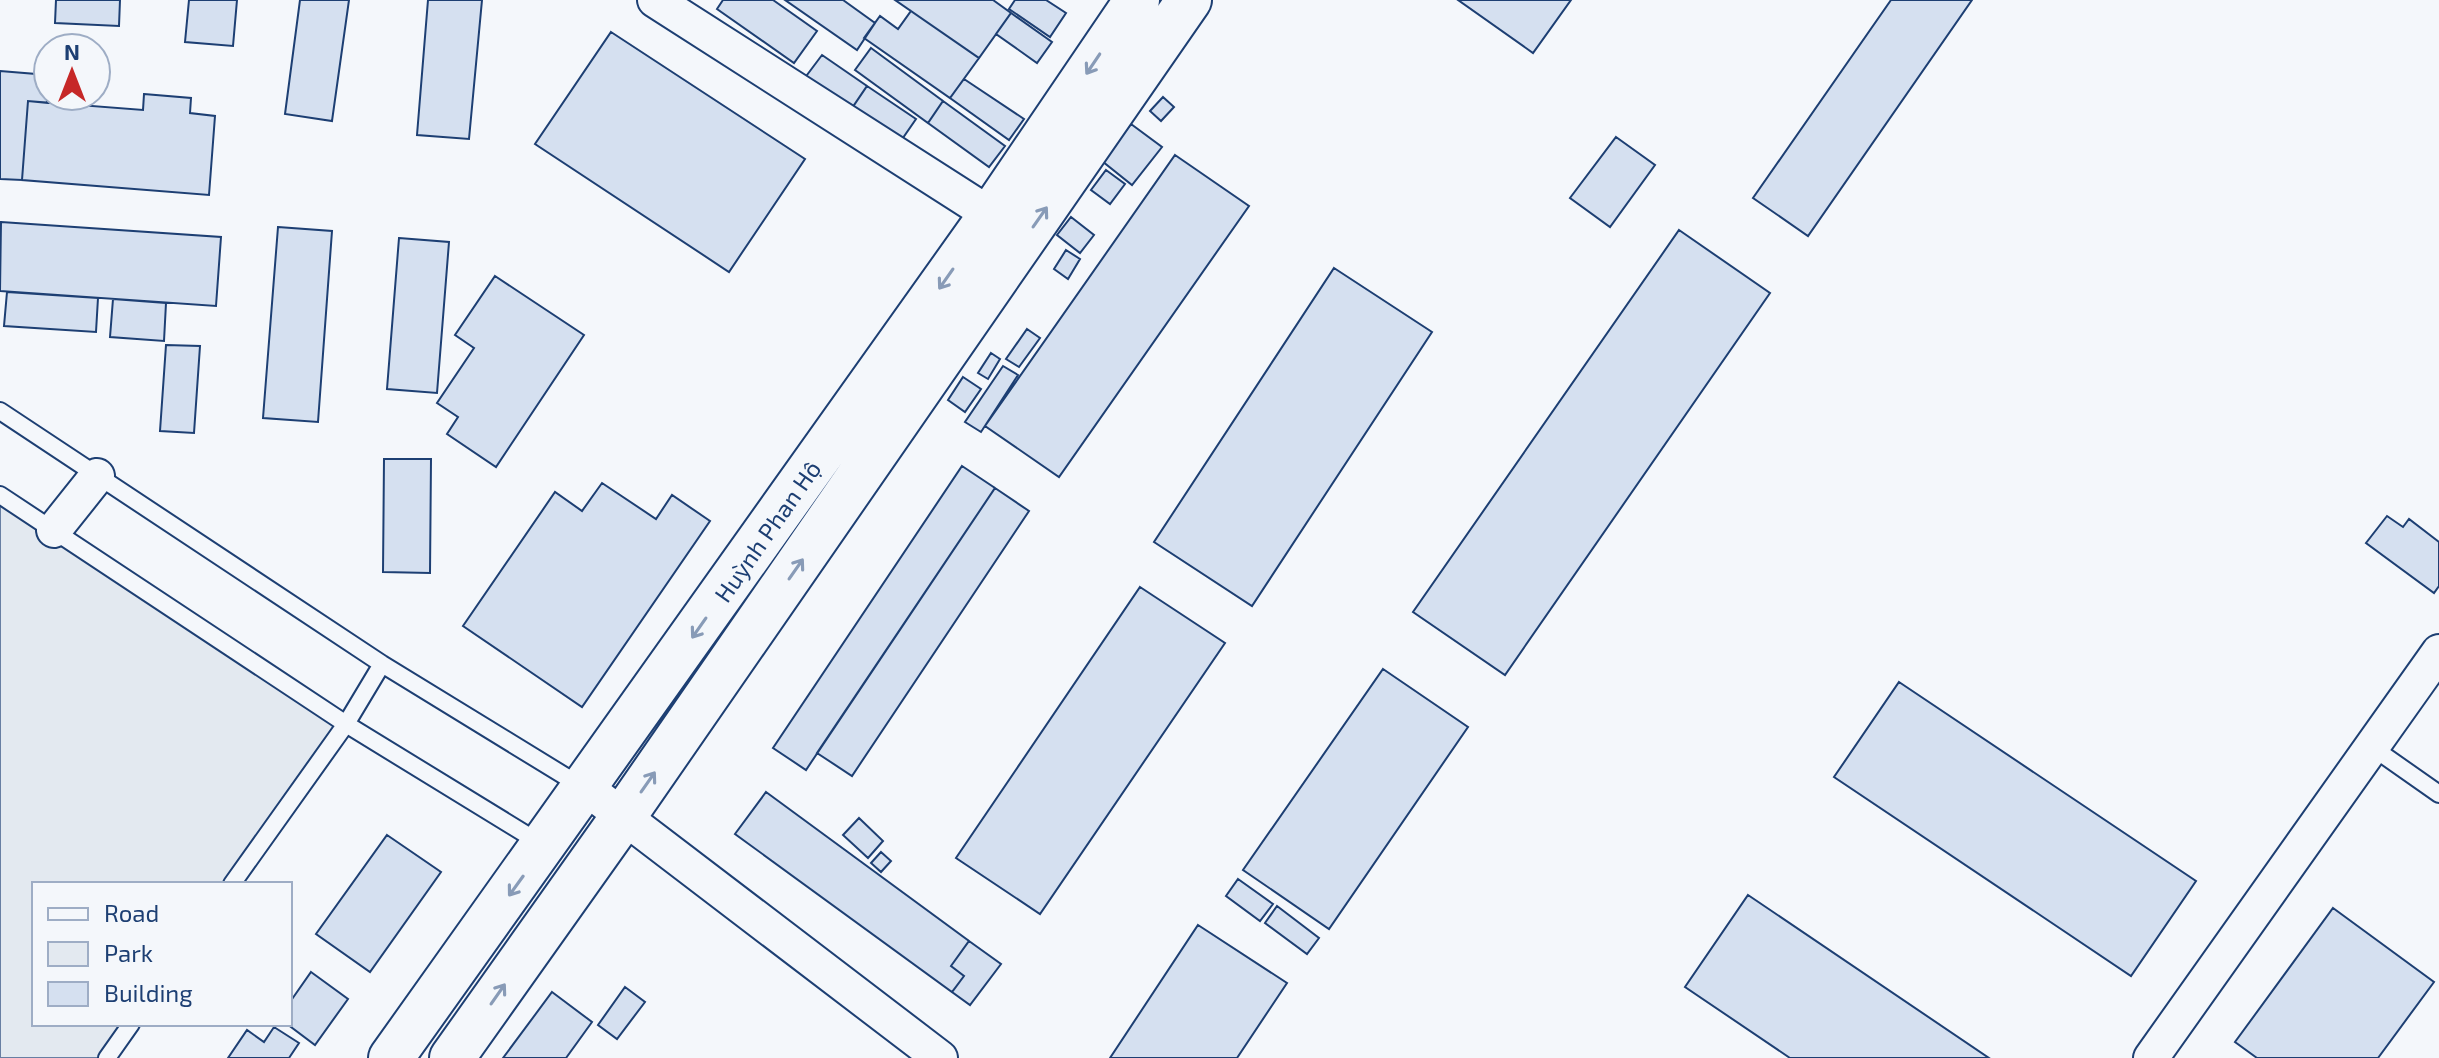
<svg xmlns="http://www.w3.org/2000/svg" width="2439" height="1058" font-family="'Exo 2',sans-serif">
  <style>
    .green { fill: #e3e9f0; stroke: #687fa3; stroke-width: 2 }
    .building { fill: #d5e0f0; stroke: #1d3f73; stroke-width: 2 }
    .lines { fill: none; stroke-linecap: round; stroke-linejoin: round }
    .lane-casing { stroke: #1d3f73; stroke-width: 20 }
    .street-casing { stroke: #1d3f73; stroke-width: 38 }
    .secondary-casing { stroke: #1d3f73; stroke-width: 48 }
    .lane { stroke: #f4f7fb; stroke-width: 16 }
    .street { stroke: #f4f7fb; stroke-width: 34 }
    .secondary { stroke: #f4f7fb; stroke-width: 44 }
    .oneway { stroke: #889bb7 }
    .labels { text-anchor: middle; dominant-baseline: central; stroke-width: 6; stroke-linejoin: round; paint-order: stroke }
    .street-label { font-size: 24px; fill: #1d3f73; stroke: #f4f7fb }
  </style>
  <rect width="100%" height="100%" fill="#f4f7fb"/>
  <path class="green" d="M0,494L346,724L232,884H34V1024H131L107,1058H0Z"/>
  <path class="building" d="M56,0H120L119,26L55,23Z
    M189,0H237L233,46L185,42Z
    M300,0H349L332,121L285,114Z
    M428,0H482L469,139L417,135Z
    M723,0H773L817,31L794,63L717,9Z
    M785,0H843L875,23L857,50Z
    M895,0H993L1011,13L979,58Z
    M1015,0H1046L1066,13L1050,37L1009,9Z
    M1458,0H1571L1533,53Z
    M1891,0H1972L1808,236L1753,198Z
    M911,11L979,58L950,98L864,38L880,16L898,29Z
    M1011,13L1052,42L1037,63L996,34Z
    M611,32L805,159L729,272L535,144Z
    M871,48L943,101L928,123L855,70Z
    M822,55L867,86L850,111L804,79Z
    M0,71L48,75L47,103L28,101L22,180L0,179Z
    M964,79L1024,119L1009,140L950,98Z
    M867,86L916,119L898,145L850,111Z
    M144,94L191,98L190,113L215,116L209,195L22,180L28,101L143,110Z
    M1163,97L1174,107L1161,121L1150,111Z
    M943,101L1005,146L989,167L928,123Z
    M1131,124L1162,147L1132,185L1102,161Z
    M1616,137L1655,165L1610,227L1570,198Z
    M1175,155L1249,206L1059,477L985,426Z
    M1106,170L1125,184L1110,204L1091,190Z
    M1071,217L1094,235L1080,253L1057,235Z
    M1,222L221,237L216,306L0,291Z
    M278,227L332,231L318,422L263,418Z
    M1679,230L1770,293L1505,675L1413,612Z
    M399,238L449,242L437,393L387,389Z
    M1066,250L1080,259L1068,279L1054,269Z
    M1334,268L1432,332L1252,606L1154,542Z
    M495,276L584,335L496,467L447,434L458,417L437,403L474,348L455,335Z
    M7,292L98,298L96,332L4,326Z
    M113,299L166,303L164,341L110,337Z
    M1027,329L1040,338L1019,367L1006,359Z
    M166,345L200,346L194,433L160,431Z
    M991,353L1000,359L988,379L978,373Z
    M1003,366L1018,375L981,432L965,422Z
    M963,377L981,389L965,412L948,400Z
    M384,459H431L430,573L383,572Z
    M962,466L995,488L806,770L773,748Z
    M602,483L656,519L672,495L710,521L582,707L463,626L555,492L582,511Z
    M995,488L1029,511L852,776L817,753Z
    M2387,516L2403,527L2409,519L2439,542V586L2434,593L2366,543Z
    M1140,587L1225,643L1040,914L956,858Z
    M1383,669L1468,727L1329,929L1243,870Z
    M1899,682L2196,881L2131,976L1834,777Z
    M766,792L969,941L951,966L964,976L952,992L735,834Z
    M859,818L883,841L868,858L843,835Z
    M387,835L441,872L370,972L316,934Z
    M881,852L891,861L881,872L871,863Z
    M1238,879L1273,904L1260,921L1226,896Z
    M1748,895L1989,1058H1790L1685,987Z
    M1277,906L1319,938L1307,954L1265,923Z
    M2333,908L2434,982L2378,1058H2257L2235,1042Z
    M1198,925L1287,983L1237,1058H1110Z
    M969,941L1001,964L970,1005L952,992L964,976L951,966Z
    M311,972L348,999L315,1045L287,1024H290V1002Z
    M625,987L645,1002L617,1039L598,1025Z
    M552,992L592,1022L566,1058H503Z
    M274,1027L299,1043L289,1058H228L247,1030L264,1042Z"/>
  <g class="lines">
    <g class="lane-casing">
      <path id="lane" d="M0,411L382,664L581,786
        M0,495L346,724L540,843
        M2372,747L2439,794
        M232,884L346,724L382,664
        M107,1058L131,1024"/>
    </g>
    <g class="street-casing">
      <path id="street" d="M655,0L991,215
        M54,530L97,476
        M586,788L940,1058
        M2151,1058L2439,652"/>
    </g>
    <g class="secondary-casing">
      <path id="secondary" d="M391,1058L991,215L1137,0
        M452,1058L623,817L1189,0"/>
    </g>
    <use href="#lane" class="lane"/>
    <use href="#street" class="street"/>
    <use href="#secondary" class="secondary"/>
  </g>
  <defs><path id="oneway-shaft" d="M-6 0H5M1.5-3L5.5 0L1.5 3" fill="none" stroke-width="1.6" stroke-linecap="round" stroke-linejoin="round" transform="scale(2)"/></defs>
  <g class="oneway">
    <use href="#oneway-shaft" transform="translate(1093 64) rotate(124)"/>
    <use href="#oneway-shaft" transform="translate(1040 217) rotate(-55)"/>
    <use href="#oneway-shaft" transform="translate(946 279) rotate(125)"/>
    <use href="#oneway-shaft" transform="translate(796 569) rotate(-55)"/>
    <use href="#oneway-shaft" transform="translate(699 628) rotate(125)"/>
    <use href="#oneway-shaft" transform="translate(648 782) rotate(-55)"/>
    <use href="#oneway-shaft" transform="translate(516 886) rotate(126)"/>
    <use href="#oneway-shaft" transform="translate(498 994) rotate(-55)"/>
  </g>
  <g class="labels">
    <g class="street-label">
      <text transform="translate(767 531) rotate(-55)">Huỳnh Phan Hộ</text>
    </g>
  </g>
  <rect x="32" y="882" width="260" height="144" fill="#f4f7fb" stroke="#9eadc5" stroke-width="2"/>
  <rect x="48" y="908" width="40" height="12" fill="#f4f7fb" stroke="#9eadc5" stroke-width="2"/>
  <text x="104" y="922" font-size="24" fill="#1d3f73">Road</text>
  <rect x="48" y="942" width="40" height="24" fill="#e3e9f0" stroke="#9eadc5" stroke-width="2"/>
  <text x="104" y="962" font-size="24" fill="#1d3f73">Park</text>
  <rect x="48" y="982" width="40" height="24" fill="#d5e0f0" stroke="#9eadc5" stroke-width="2"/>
  <text x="104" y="1002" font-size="24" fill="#1d3f73">Building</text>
  <g transform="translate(72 72)"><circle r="38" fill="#f4f7fb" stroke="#9eadc5" stroke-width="2"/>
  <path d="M0-6L14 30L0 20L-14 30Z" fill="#c62828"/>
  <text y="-12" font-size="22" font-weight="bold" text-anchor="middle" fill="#1d3f73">N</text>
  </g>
</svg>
